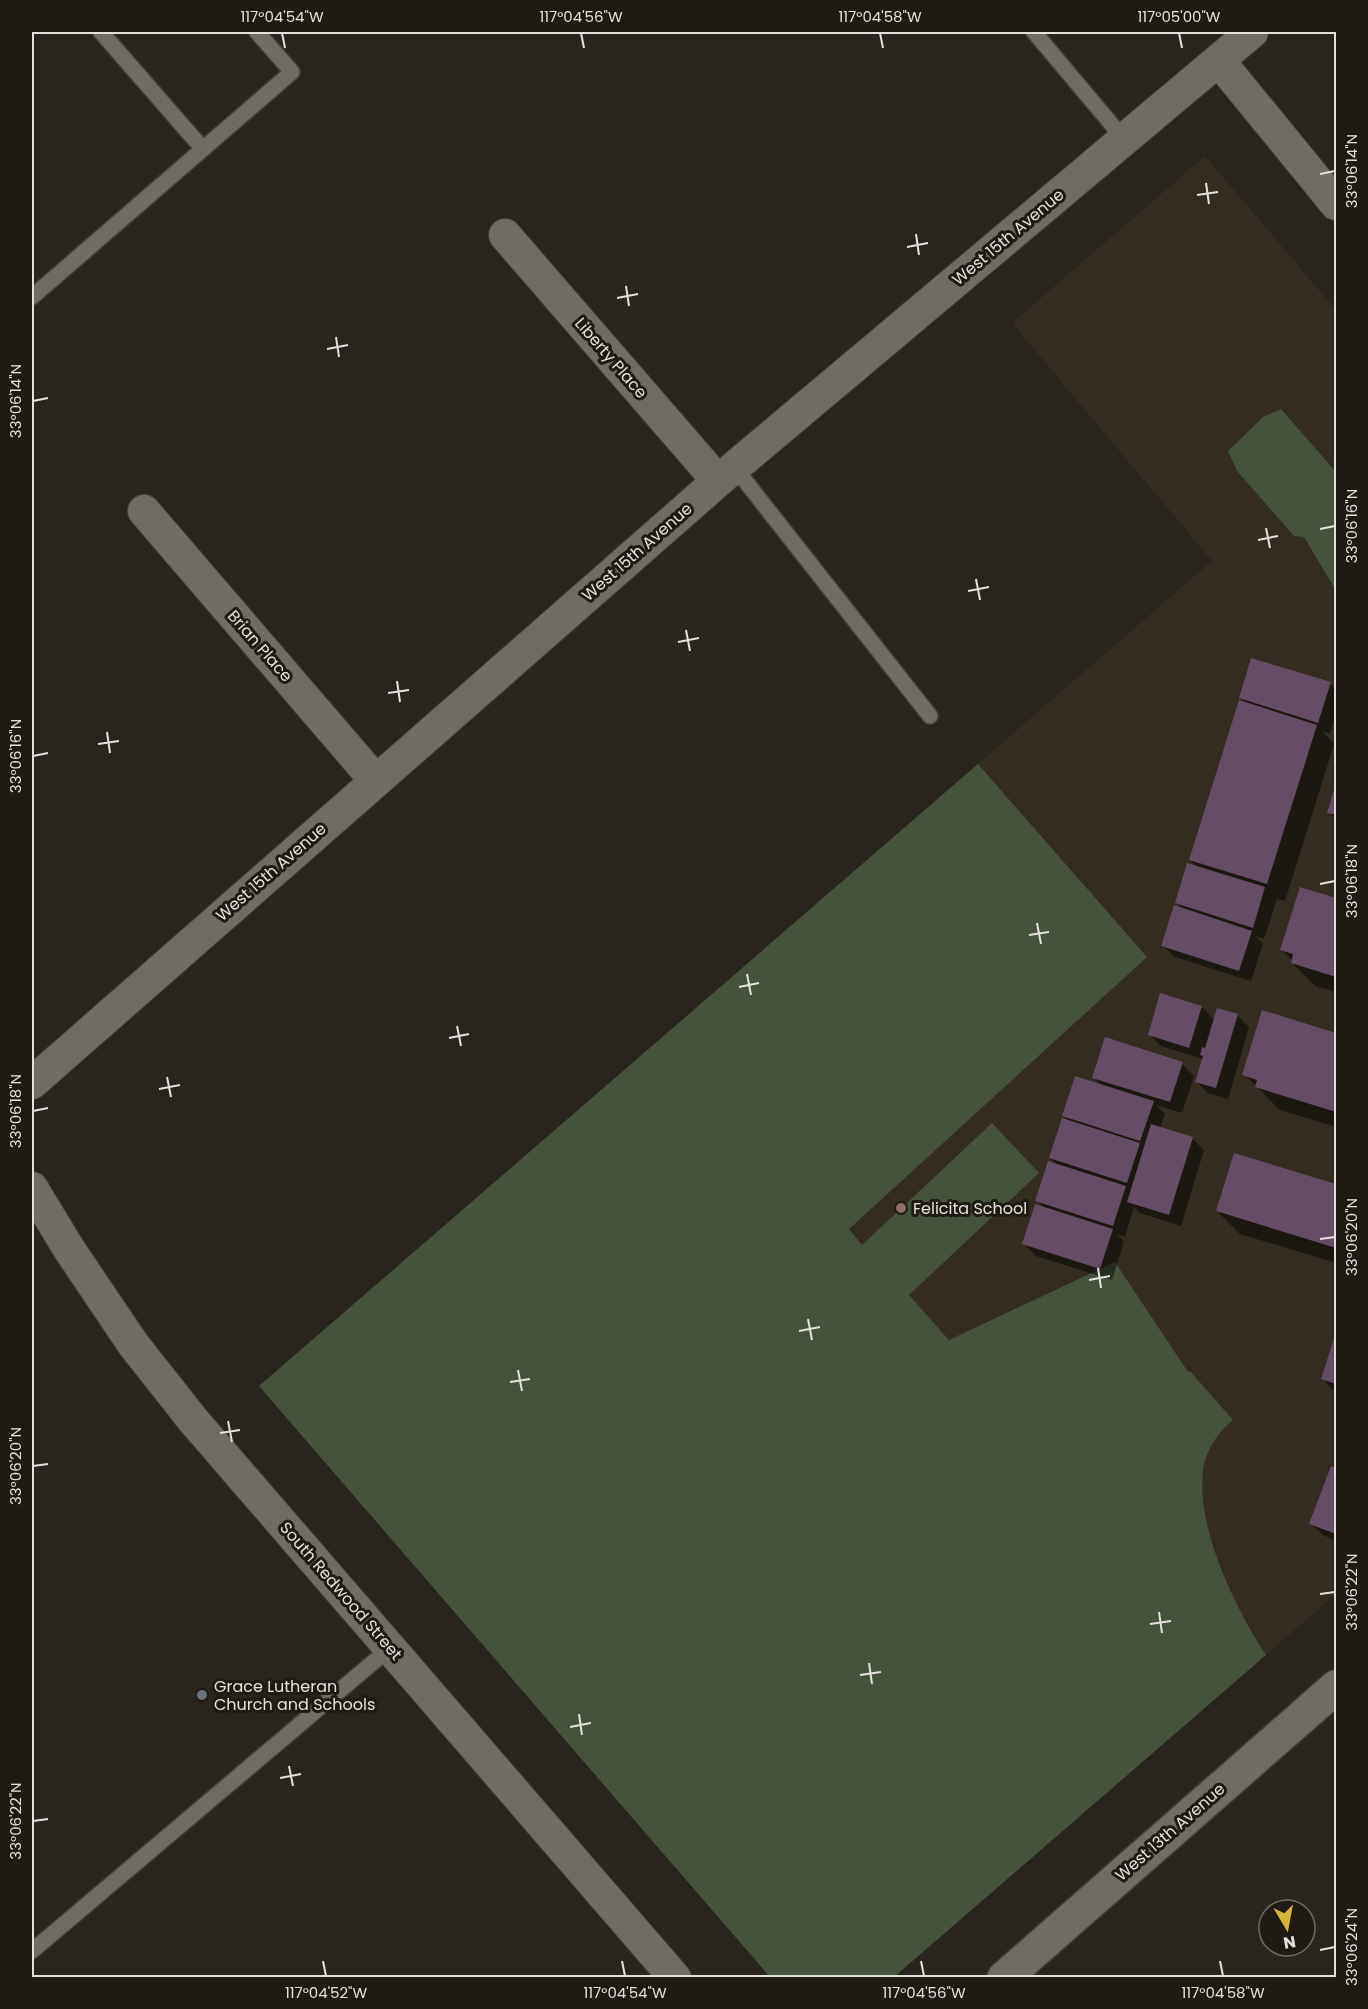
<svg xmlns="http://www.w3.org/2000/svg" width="1368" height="2009" font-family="Poppins,sans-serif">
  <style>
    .built { fill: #342c20 }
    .green { fill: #46533c }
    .shadow { fill: #0007 }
    .building { fill: #654d65 }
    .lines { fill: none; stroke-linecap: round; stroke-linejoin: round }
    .service-casing { stroke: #43413b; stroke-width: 18 }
    .minor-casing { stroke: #43413b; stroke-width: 34 }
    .tertiary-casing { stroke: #43413b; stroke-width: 36 }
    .service { stroke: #716c63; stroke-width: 15 }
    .minor { stroke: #716c63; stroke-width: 32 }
    .tertiary { stroke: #716c63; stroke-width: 33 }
    .ticks { fill: none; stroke: #e3e1dc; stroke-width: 2 }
    .education-dot { fill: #8d6e63; stroke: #1f1b14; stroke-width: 2 }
    .worship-dot { fill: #6b7280; stroke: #1f1b14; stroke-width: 2 }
    .labels { text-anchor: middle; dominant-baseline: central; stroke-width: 6; stroke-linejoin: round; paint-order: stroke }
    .street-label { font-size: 16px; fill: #e3e1dc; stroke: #1f1b14 }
    .poi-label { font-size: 16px; fill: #e3e1dc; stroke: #1f1b14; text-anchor: start }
    .neatline { fill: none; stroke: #e3e1dc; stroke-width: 2 }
    .ticks-label { font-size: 15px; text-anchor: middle; fill: #e3e1dc }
  </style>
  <rect width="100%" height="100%" fill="#29251e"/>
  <path class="built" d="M1205,156L1336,310V1594L894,1977H770L259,1386L1212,561L1012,323Z"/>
  <path class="green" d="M1281,409L1336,472V588L1335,589L1304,537L1294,536L1237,471L1228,451L1263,417Z
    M978,764L1147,957L849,1229L862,1245L992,1123L1039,1173L909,1295L949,1340L1115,1262L1188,1372L1190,1371L1233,1420C1218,1432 1206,1450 1203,1470C1196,1528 1235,1608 1266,1655L894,1977H770L259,1386Z"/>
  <path class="shadow" d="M1330,683L1336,690V713L1330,734L1322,731L1334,744L1285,901L1277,899L1264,939L1255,936L1263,944L1251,981L1175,957L1163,946L1184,910L1176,902L1198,868L1190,860L1247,704L1241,698Z
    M1336,787V820L1329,812Z
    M1301,889L1336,900V992L1315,986L1292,963L1293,961L1282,950Z
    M1202,1007L1215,1021L1238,1016L1249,1027L1228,1099L1208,1093L1197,1082L1203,1059L1161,1046L1149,1034Z
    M1263,1012L1336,1034V1127L1280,1110L1244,1074Z
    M1182,1064L1194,1076L1182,1113L1156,1105L1165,1114L1160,1128L1192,1138L1204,1150L1181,1226L1140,1213L1134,1207L1125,1237L1117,1234L1124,1242L1112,1280L1036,1256L1024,1244L1045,1209L1037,1200L1058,1166L1050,1158L1070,1122L1064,1116L1102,1086L1094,1077Z
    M1235,1155L1336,1186V1263L1240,1234L1217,1211Z
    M1336,1335V1393L1323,1379Z
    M1332,1468L1336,1469V1541L1323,1535L1311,1524Z"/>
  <path class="building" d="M1251,658L1331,682L1318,723L1239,698Z
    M1239,700L1317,725L1267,884L1189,860Z
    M1336,783V815L1327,813Z
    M1187,863L1265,887L1253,928L1175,903Z
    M1300,887L1336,898V977L1291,963L1293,954L1280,950Z
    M1174,905L1252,931L1239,971L1161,946Z
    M1160,993L1202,1006L1189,1048L1148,1035Z
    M1217,1008L1238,1014L1216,1088L1195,1082L1203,1056L1200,1055L1202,1047L1205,1048Z
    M1262,1010L1336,1033V1112L1255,1087L1257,1080L1242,1075Z
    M1105,1037L1183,1062L1170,1102L1092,1078Z
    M1075,1076L1154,1101L1140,1141L1062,1116Z
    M1062,1118L1140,1143L1127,1183L1049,1158Z
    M1151,1124L1193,1137L1169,1215L1127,1202Z
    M1234,1153L1336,1184V1248L1216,1211Z
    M1048,1161L1126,1186L1113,1226L1035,1201Z
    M1035,1204L1113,1229L1100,1269L1022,1244Z
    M1336,1332V1384L1321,1379Z
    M1331,1466L1336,1468V1534L1309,1524Z"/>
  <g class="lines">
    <g class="service-casing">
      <path id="service" d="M101,32L203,149
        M1034,32L1124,139
        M32,297L292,72L257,32
        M735,468L930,716
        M32,1951L390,1648"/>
    </g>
    <g class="minor-casing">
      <path id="minor" d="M1219,61L1336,204
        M505,235L718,481
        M144,511L376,781
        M32,1083L718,481L1252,32
        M32,1188L69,1249L133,1344L193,1420L675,1978"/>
    </g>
    <g class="tertiary-casing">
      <path id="tertiary" d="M1004,1978L1336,1687"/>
    </g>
    <use href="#service" class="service"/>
    <use href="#minor" class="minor"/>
    <use href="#tertiary" class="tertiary"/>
  </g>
  <path class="ticks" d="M282,33L285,48M581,33L584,48M880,33L883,48M1179,33L1182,48M1320,174L1335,171M1206,183L1209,204M1197,195L1218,192M916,234L919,255M907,247L928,243M626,286L629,306M617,298L638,294M336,337L339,357M327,349L348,345M33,401L48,398M1266,528L1270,548M1320,529L1335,526M1258,540L1278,536M976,579L980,600M968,591L989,587M686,630L690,651M678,642L699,638M397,681L400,702M388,693L409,690M107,732L110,753M98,744L119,741M33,756L48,753M1320,884L1335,881M1037,923L1041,944M1029,935L1049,932M747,974L751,995M739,987L759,983M457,1026L461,1046M449,1038L469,1034M167,1077L171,1097M159,1089L180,1085M33,1111L48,1108M1320,1239L1335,1237M1098,1268L1101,1288M1089,1280L1110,1276M808,1319L812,1340M799,1331L820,1327M518,1370L522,1391M510,1382L530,1379M228,1421L232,1442M220,1433L240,1430M33,1466L48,1464M1320,1594L1335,1592M1159,1612L1162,1633M1150,1624L1171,1621M869,1663L872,1684M860,1675L881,1672M579,1714L582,1735M570,1727L591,1723M289,1766L293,1786M280,1778L301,1774M33,1821L48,1819M1320,1950L1335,1947M323,1961L326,1976M622,1961L625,1976M921,1961L924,1976M1220,1961L1223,1976"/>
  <circle class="education-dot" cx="901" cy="1208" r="6"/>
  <circle class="worship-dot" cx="202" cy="1695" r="6"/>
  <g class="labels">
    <g class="street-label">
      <text transform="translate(1008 237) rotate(-40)">West 15th Avenue</text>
      <text transform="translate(611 358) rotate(49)">Liberty Place</text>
      <text transform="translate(637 552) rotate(-41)">West 15th Avenue</text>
      <text transform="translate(260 646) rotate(49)">Brian Place</text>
      <text transform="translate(271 872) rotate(-41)">West 15th Avenue</text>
      <text transform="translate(341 1591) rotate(49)">South Redwood Street</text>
      <text transform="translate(1170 1832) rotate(-41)">West 13th Avenue</text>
    </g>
    <g class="poi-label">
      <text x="913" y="1208">Felicita School</text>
      <text x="214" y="1686">Grace Lutheran<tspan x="214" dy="18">Church and Schools</tspan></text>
    </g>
  </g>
  <rect width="1368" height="2009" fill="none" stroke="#1f1b14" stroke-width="66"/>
  <g transform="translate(1287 1928) rotate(170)"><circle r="28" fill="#1f1b14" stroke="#6d6a64" stroke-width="1.5"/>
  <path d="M0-4.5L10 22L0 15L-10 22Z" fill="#d5b535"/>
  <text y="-9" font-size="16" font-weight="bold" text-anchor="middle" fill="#e3e1dc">N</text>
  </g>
  <rect x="33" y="33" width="1302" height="1943" class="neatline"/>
  <g class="ticks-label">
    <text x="282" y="22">117°04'54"W</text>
    <text x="581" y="22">117°04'56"W</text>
    <text x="880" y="22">117°04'58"W</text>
    <text x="1179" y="22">117°05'00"W</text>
    <text transform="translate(1352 171) rotate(-90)" y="5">33°06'14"N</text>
    <text transform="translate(16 401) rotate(-90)" y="5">33°06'14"N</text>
    <text transform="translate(1352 526) rotate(-90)" y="5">33°06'16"N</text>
    <text transform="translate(16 756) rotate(-90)" y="5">33°06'16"N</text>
    <text transform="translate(1352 881) rotate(-90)" y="5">33°06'18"N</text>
    <text transform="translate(16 1111) rotate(-90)" y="5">33°06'18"N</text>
    <text transform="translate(1352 1237) rotate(-90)" y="5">33°06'20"N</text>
    <text transform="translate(16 1466) rotate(-90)" y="5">33°06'20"N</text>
    <text transform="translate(1352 1592) rotate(-90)" y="5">33°06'22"N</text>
    <text transform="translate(16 1821) rotate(-90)" y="5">33°06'22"N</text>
    <text transform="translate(1352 1947) rotate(-90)" y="5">33°06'24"N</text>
    <text x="326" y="1998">117°04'52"W</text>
    <text x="625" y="1998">117°04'54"W</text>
    <text x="924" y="1998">117°04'56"W</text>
    <text x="1223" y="1998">117°04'58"W</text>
  </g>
</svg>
